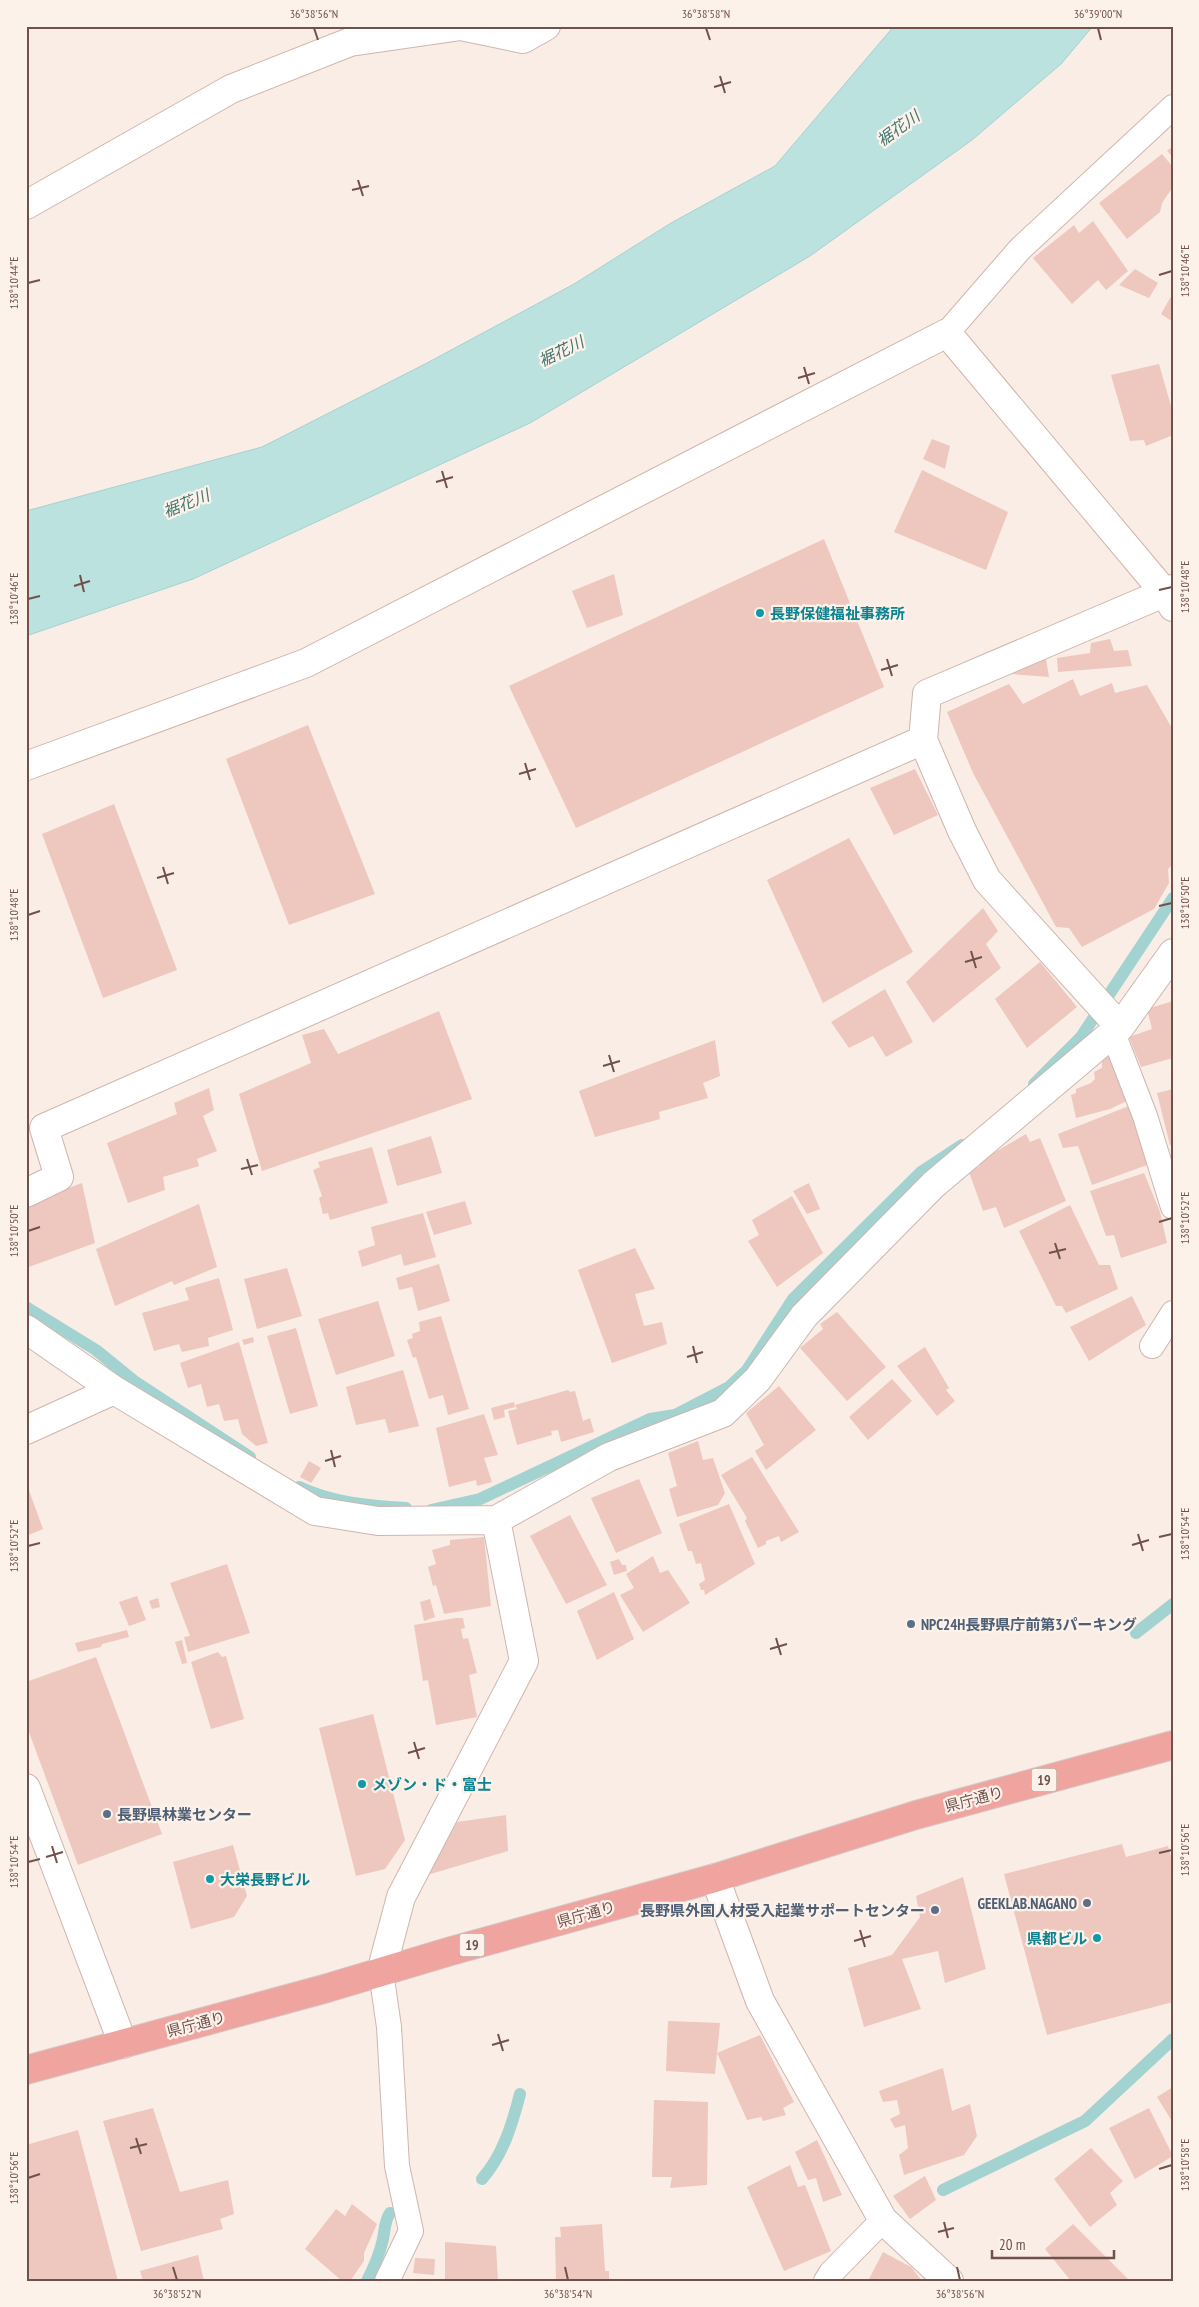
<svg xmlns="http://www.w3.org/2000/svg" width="1199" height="2307" font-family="'PT Sans Narrow','Noto Sans JP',sans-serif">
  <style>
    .water { fill: #bbe2df; stroke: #a2d3d0 }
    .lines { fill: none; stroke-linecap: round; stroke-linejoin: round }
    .stream { stroke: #a2d3d0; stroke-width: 12 }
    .building { fill: #eec7be }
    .lane-casing { stroke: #cdb6af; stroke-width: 26 }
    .street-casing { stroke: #cdb6af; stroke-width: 30 }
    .secondary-casing { stroke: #cfb4ac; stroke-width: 30 }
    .highway-casing { stroke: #d4cbc9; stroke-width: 30 }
    .lane { stroke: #fff; stroke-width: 24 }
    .street { stroke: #fff; stroke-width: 28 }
    .secondary { stroke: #fff; stroke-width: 28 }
    .highway { stroke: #f0a4a0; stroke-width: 28 }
    .ticks { fill: none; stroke: #71514c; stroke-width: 2 }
    .culture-dot { fill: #0f9aa8; stroke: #fdf2ea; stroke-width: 2 }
    .service-dot { fill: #5c6f8a; stroke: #fdf2ea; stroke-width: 2 }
    .labels { text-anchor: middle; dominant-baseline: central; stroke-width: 4.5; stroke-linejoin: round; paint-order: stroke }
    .shield { fill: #fdf2ea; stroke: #9b817b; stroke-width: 1 }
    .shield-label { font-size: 14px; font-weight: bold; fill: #71514c }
    .culture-label { font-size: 15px; font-weight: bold; fill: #0d838f; stroke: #fdf2ea; text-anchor: start }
    .service-label { font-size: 15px; font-weight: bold; fill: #4e5e75; stroke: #fdf2ea; text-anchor: start }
    .street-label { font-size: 15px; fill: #71514c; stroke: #fdf2ea }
    .water-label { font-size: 16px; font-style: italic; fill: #417672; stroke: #fdf2ea }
    .neatline { fill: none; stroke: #71514c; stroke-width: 2 }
    .ticks-label { font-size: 12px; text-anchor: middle; fill: #71514c }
  </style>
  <rect width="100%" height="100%" fill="#faede5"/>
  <path class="water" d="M894,26H1093L1061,64L972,140L810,256L530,423L193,579L26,636V511L262,447L427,363L574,284L671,223L775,166Z"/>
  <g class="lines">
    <path class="stream" d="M1034,1084L1081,1037L1173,898
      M26,1307L96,1350L134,1381L250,1457
      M299,1487C332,1503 370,1506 406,1508
      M431,1510L480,1499L650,1419L675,1415L729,1387L747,1370L793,1299L921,1172L962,1145
      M1136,1633L1173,1604
      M482,2179C503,2155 512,2125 520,2094
      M943,2190L1085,2121L1173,2039
      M367,2281C373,2269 379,2256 382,2243C385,2233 384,2221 390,2213"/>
  </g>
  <path class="building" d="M1173,146V157L1167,151Z
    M1162,154L1173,167V187L1162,203L1160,212L1127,239L1099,203Z
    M1093,221L1128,271L1106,290L1098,280L1072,304L1033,258L1074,225L1079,233Z
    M1135,269L1158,283L1149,298L1119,285Z
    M1173,293V322L1161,314Z
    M1159,364L1173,413V435L1146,446L1144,440L1130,441L1111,375Z
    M932,439L950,446L945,469L923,459Z
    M922,470L1008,512L986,570L894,532Z
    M824,539L884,687L576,828L509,686Z
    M614,574L623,615L587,628L572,591Z
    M1110,639L1114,651L1128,650L1132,666L1058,672L1057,658L1090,653L1091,643Z
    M1046,659L1049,677L1011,674Z
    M1073,679L1080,696L1112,683L1115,693L1147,685L1173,730V864L1168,869L1169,883L1154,909L1082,947L1069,928L1056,927L973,773L947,712L1009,684L1023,704Z
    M308,725L375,894L289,925L226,759Z
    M915,769L938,815L894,835L870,788Z
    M114,804L177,970L103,998L42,834Z
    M849,838L913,952L823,1003L767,880Z
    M983,908L998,931L986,944L1001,968L933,1023L906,982Z
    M1040,962L1077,1007L1027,1048L995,999Z
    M885,989L913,1042L886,1057L873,1036L849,1048L831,1022Z
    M1173,1001V1058L1141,1067L1129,1037L1152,1029L1147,1009Z
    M439,1011L472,1099L262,1171L239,1094L311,1063L302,1035L324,1029L338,1054Z
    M715,1040L720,1076L703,1083L708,1098L659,1112L660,1119L595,1137L579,1091Z
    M1111,1056L1129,1100L1110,1109L1076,1118L1071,1095L1076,1093V1089L1091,1083L1095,1079L1094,1072L1102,1068V1059Z
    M209,1088L214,1110L203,1116L217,1151L197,1159L199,1166L163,1177L165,1190L128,1203L107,1143L177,1114L174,1103Z
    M1173,1089V1144L1170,1145L1157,1093Z
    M1134,1104L1148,1146L1142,1149L1147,1165L1092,1185L1078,1146L1063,1148L1058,1134Z
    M1026,1134L1030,1142L1040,1138L1066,1201L1004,1228L996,1207L983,1211L969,1172L980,1166L978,1162Z
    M431,1136L442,1173L397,1186L387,1150Z
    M372,1147L388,1203L330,1220L328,1213L323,1214L319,1198L322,1196L313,1170L320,1167L318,1162Z
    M1144,1173L1160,1212L1167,1243L1121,1258L1114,1235L1106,1236L1090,1191Z
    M82,1183L95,1243L26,1268V1204Z
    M809,1183L820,1209L807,1214L793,1191Z
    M792,1196L823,1253L777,1287L748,1241L759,1235L752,1220Z
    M465,1201L472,1224L434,1235L426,1212Z
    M199,1204L217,1267L174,1285L172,1281L115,1306L96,1249Z
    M1070,1205L1099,1265H1110L1118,1289L1066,1313L1062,1306H1056L1019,1231Z
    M423,1213L436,1257L404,1266L401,1254L362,1267L358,1251L375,1245L371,1227Z
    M635,1248L655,1289L635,1294L644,1326L662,1322L667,1344L612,1363L578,1270Z
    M439,1264L450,1301L418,1311L412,1287L399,1290L396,1278Z
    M287,1268L302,1316L257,1329L244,1279Z
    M219,1278L233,1330L208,1338L209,1346L182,1352L179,1344L154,1351L142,1313L189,1300L185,1288Z
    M1132,1296L1146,1325L1089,1361L1070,1327Z
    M378,1301L395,1356L336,1375L318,1319Z
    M837,1312L886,1367L847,1401L800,1348L823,1329L820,1324Z
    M441,1316L469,1409L448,1415L443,1395L429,1399L416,1357L413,1358L407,1340L413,1338L412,1334L420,1331L419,1322Z
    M296,1328L318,1406L290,1414L267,1336Z
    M253,1337L254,1342L244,1345L242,1340Z
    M239,1342L268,1443L256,1446L242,1434L238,1419L224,1421L219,1404L207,1407L201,1384L188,1388L180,1363Z
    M925,1347L949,1388L946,1390L955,1401L937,1416L897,1366Z
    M403,1370L419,1426L389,1433L385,1419L356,1425L346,1387Z
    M892,1379L912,1401L868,1440L849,1417Z
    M779,1386L816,1430L766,1470L755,1451L764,1445L746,1413Z
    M568,1390L570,1392L575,1391L583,1421L590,1418L594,1432L561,1442L558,1430L551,1431L552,1435L517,1445L508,1411L517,1409L515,1405Z
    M514,1402L515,1407L504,1410L505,1417L494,1420L491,1408Z
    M484,1414L498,1455L484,1458L492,1482L477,1486L476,1480L449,1487L436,1428Z
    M698,1441L703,1460L713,1458L725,1493L718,1505L677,1517L669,1489L677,1486L668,1453Z
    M752,1457L799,1532L781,1542L779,1536L766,1541V1544L758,1548L745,1521L747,1518L721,1475Z
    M309,1461L321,1468L311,1483L300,1477Z
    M639,1479L662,1533L616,1553L591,1498Z
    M26,1482L43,1529L26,1536Z
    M729,1504L755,1564L705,1595L704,1590H701L699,1584L705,1580L701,1563L696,1564L692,1551H688L679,1524Z
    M570,1515L607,1585L566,1604L530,1536Z
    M484,1537L491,1606L444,1614L436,1585L433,1586L428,1567L436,1564L432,1550L450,1545V1540Z
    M653,1556L660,1573L668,1570L690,1603L643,1632L620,1595L634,1588L626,1574Z
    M619,1559L622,1565H626L627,1571L614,1575L610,1562Z
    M227,1564L250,1633L188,1652L184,1637L190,1636L170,1583Z
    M614,1592L634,1639L597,1660L577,1611Z
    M137,1596L146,1620L129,1626L119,1602Z
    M158,1598L160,1607L152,1609L149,1601Z
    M430,1599L435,1617L424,1621L420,1602Z
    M456,1618H463L465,1628L461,1629L463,1639L468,1638L477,1673L469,1675L477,1717L436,1725L428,1680L423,1681L414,1625Z
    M127,1630L129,1637L102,1644L101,1647L78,1652L75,1643Z
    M182,1640L187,1663L182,1664L175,1642Z
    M218,1652L222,1657L226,1656L244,1719L211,1729L191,1662Z
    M96,1657L162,1834L78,1865L26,1724V1682Z
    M373,1714L405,1840L385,1869L356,1876L319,1728Z
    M506,1815L508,1851L427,1875L457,1822Z
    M1122,1844L1126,1857L1168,1846L1173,1863V2002L1047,2035L1004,1874Z
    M233,1845L247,1896L234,1917L191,1929L173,1862Z
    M963,1877L986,1969L945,1983L938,1951L902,1959L921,2009L864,2027L848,1968L892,1955L920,1917L916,1896Z
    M668,2021L720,2023L715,2074L666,2071Z
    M760,2035L794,2102L783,2108L786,2115L763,2121L761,2117L747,2120L717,2053Z
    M943,2068L952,2111L970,2104L977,2136L964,2155L904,2175L899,2155L908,2148L905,2125L895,2128L890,2119L900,2114L897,2100L883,2102L879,2091Z
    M1173,2087V2123L1157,2097Z
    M654,2100L708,2102L707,2185L670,2188L672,2177H652Z
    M153,2108L180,2192L228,2180L234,2214L220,2219L223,2229L141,2251L103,2121Z
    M1149,2108L1173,2156L1135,2179L1109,2128Z
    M78,2130L118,2281H26V2145Z
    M817,2140L842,2195L823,2202L816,2178L808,2180L795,2152Z
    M1091,2148L1123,2181L1110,2193L1117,2205L1090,2227L1054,2179Z
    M790,2165L798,2187L805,2185L831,2251L784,2271L747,2187Z
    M925,2176L936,2200L910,2219L893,2196Z
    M352,2204L377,2224L364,2253V2261L350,2281H342L305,2249L336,2209L345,2216Z
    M602,2224L605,2271H609V2281H556L555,2237H561L560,2227Z
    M1073,2224L1130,2281H1071L1045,2249Z
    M445,2242L496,2246L498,2281H445Z
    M883,2252L911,2267L922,2281H868Z
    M198,2255L204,2281H143L140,2271Z
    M415,2258L435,2259L434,2275L413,2273Z"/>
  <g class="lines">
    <g class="lane-casing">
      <path id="lane" d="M947,333L1020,249L1173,107
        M1113,1033L1145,1116L1173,1207
        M1152,1346L1173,1313
        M381,1972L389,2027L397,2166L411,2231L387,2281
        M826,2281L831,2273L883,2220"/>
    </g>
    <g class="street-casing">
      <path id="street" d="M26,205L231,89L350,42L461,26L523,39L546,26
        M1120,1027L987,880L962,831L923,740L927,694L1173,589
        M26,1193L59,1177L44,1128L923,740
        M26,1329L114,1390L315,1511L378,1521L496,1520L609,1457L723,1413L758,1379L804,1316L933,1185L1120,1027L1173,953
        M26,1430L114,1390
        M26,1788L123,2044
        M715,1878L760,2001L883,2220L949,2281
        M381,1972L401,1897L524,1661L496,1520"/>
    </g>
    <g class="secondary-casing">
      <path id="secondary" d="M26,766L306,663L947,333L1165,593L1173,607"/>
    </g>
    <g class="highway-casing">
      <path id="highway" d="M26,2070L324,1989L451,1951L715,1878L916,1815L1173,1745"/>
    </g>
    <use href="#lane" class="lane"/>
    <use href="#street" class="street"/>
    <use href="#secondary" class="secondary"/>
    <use href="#highway" class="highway"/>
  </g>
  <path class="ticks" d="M314,28L318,40M706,28L710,40M1098,28L1101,40M720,76L725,93M714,87L731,82M358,180L363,196M352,190L369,186M1159,275L1172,271M28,283L40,280M804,367L809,384M798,378L815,373M442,471L447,488M436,482L453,477M80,575L84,592M74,586L90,581M1159,590L1172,587M28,599L40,596M887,659L892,676M881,670L898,665M525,763L530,780M519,774L536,769M163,867L168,884M157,878L174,873M1159,906L1172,903M28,915L40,911M971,951L976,968M965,962L982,957M609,1055L614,1072M603,1066L620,1061M247,1159L252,1175M241,1169L258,1165M1159,1222L1172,1218M28,1231L40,1227M1055,1243L1060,1259M1049,1253L1066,1249M693,1346L697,1363M687,1357L703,1352M331,1450L335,1467M325,1461L341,1456M1138,1534L1143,1551M1159,1537L1172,1534M1132,1545L1149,1540M28,1546L40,1543M776,1638L781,1655M770,1649L787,1644M414,1742L419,1759M408,1753L425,1748M52,1846L57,1863M1159,1853L1172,1850M46,1857L63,1852M28,1862L40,1859M860,1930L865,1947M854,1941L871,1936M498,2034L503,2051M492,2045L509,2040M136,2138L141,2154M130,2148L147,2144M1159,2169L1172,2165M28,2178L40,2174M944,2222L948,2238M938,2232L954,2228M173,2267L177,2280M565,2267L568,2280M957,2267L960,2280"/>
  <g class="culture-dot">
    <circle cx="760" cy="613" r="5"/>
    <circle cx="362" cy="1784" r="5"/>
    <circle cx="210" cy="1879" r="5"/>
    <circle cx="1097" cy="1938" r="5"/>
  </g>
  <g class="service-dot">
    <circle cx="911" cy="1624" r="5"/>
    <circle cx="107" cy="1814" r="5"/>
    <circle cx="1087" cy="1903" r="5"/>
    <circle cx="935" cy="1910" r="5"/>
  </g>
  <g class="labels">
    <g class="shield">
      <rect x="1031.5" y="1768.5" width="25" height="23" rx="4"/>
      <rect x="459.5" y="1933.5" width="25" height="23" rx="4"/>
    </g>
    <g class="shield-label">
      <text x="1044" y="1780">19</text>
      <text x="472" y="1945">19</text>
    </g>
    <g class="culture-label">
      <text x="770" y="613">長野保健福祉事務所</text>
      <text x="372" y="1784">メゾン・ド・富士</text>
      <text x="220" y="1879">大栄長野ビル</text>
      <text x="1087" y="1938" text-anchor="end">県都ビル</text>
    </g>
    <g class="service-label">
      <text x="921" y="1624">NPC24H長野県庁前第3パーキング</text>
      <text x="117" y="1814">長野県林業センター</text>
      <text x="1077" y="1903" text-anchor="end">GEEKLAB.NAGANO</text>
      <text x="925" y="1910" text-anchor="end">長野県外国人材受入起業サポートセンター</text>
    </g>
    <g class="street-label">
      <text transform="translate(974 1799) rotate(-15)">県庁通り</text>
      <text transform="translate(586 1914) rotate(-16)">県庁通り</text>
      <text transform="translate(196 2024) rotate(-15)">県庁通り</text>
    </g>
    <g class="water-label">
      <text transform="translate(898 128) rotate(-36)">裾花川</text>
      <text transform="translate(561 351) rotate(-26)">裾花川</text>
      <text transform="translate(186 503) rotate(-22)">裾花川</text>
    </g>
  </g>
  <rect width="1199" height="2307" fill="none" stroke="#fdf2ea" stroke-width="55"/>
  <path d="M992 2250v8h122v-8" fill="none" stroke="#71514c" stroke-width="2.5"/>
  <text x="999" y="2250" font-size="15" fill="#71514c" stroke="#fdf2ea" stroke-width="4" paint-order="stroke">20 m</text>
  <rect x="28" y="28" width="1144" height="2252" class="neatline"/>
  <g class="ticks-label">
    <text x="314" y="18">36°38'56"N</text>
    <text x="706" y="18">36°38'58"N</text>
    <text x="1098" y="18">36°39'00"N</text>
    <text transform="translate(1185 271) rotate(-90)" y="4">138°10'46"E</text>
    <text transform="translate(14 283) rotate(-90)" y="4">138°10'44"E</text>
    <text transform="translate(1185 587) rotate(-90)" y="4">138°10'48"E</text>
    <text transform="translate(14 599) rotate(-90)" y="4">138°10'46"E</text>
    <text transform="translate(1185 903) rotate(-90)" y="4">138°10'50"E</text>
    <text transform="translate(14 915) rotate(-90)" y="4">138°10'48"E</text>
    <text transform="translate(1185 1218) rotate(-90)" y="4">138°10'52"E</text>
    <text transform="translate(14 1231) rotate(-90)" y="4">138°10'50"E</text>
    <text transform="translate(1185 1534) rotate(-90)" y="4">138°10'54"E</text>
    <text transform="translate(14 1546) rotate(-90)" y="4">138°10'52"E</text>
    <text transform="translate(1185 1850) rotate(-90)" y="4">138°10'56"E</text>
    <text transform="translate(14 1862) rotate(-90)" y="4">138°10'54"E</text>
    <text transform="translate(1185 2165) rotate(-90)" y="4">138°10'58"E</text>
    <text transform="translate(14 2178) rotate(-90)" y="4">138°10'56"E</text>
    <text x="177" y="2298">36°38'52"N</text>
    <text x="568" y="2298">36°38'54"N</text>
    <text x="960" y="2298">36°38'56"N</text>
  </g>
</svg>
